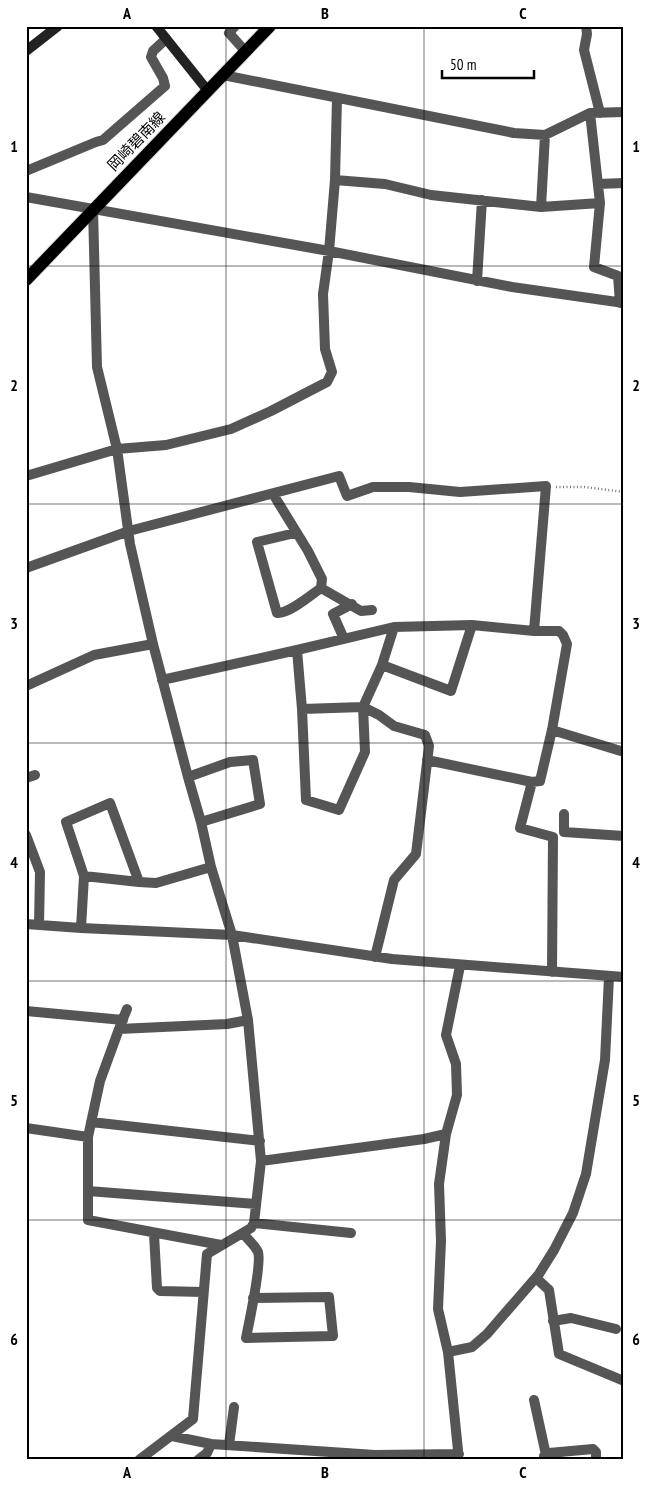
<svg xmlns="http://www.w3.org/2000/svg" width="650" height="1486" font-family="'PT Sans Narrow','Noto Sans JP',sans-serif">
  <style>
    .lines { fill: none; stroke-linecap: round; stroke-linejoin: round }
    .primary-casing { stroke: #dbdbdb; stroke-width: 14 }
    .path { stroke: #777; stroke-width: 2.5; stroke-dasharray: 1 2.5; stroke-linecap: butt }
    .street { stroke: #555; stroke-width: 10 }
    .secondary { stroke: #222; stroke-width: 10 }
    .primary { stroke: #000; stroke-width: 12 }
    .grid { fill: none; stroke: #000; stroke-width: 1; stroke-opacity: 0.55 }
    .labels { text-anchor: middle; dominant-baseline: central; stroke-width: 4.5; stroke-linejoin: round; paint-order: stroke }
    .street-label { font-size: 15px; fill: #000; stroke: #fff }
    .neatline { fill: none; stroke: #000; stroke-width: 2 }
    .grid-label { font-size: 16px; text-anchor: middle; font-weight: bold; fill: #000 }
  </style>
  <rect width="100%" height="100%" fill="#fff"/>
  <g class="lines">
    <g class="primary-casing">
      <path id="primary" d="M26,280L270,26"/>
    </g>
    <path class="path" d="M556,487H584L624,492"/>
    <path class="street" d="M235,26L229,33L246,52
      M586,26L587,34L584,50L600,113
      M223,75L514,133L545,135L590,113L624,112
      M26,171L96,142L103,140L165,86L163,78L151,57L153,51L166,39
      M335,180L385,184L431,195L541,207L600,203L590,113
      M598,184L624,183
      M26,197L329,251L512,287L624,303
      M600,203L594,267L618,276L620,303
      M541,207L545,135
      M93,209L97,367L117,449L130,544L153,644L188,777L201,822L211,867L232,935L248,1020L261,1161L254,1223L251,1228L207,1254L193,1419L139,1460
      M477,281L482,200
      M26,476L117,449L166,445L231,429L271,411L327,382L332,372L325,349L323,294L329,251L335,180L337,98
      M273,494L308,551L322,579L321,588C311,595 289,614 277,613L257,542L295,533
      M26,568L129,531L339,476L347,496L373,487H409L460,492L546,486L534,631
      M321,588L361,611L372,610
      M344,639L333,614L352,604
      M297,650L302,709L306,800L339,810L365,752L363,707L302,709
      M382,665L451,691L472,625
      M162,680L297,650L394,627L472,625L534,631H559L563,635L567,644L552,730L540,781L532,782L427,760
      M26,686L94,655L153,644
      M552,730L624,752
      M188,777L230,762L253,760L260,804L201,822
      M26,778L35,775
      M532,782L520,828L553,837L552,972
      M564,814V832L624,836
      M26,835L40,872L39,925
      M84,876L139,882
      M26,924L81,928L232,935L392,959L624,977
      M81,928L84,876L66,822L110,803L139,882L156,883L211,867
      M375,957L394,880L416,854L429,746L425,735L394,726L379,715L363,707L382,665L394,627
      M26,1011L123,1020
      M120,1026L127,1009
      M91,1122L260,1141
      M26,1128L88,1137L100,1081L119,1029L227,1024L248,1020
      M88,1137V1220L221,1245
      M261,1161L424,1139L446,1134
      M88,1191L256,1204
      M254,1223L351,1233
      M243,1233C247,1239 255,1245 258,1252C262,1263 249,1323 246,1338L333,1336L329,1297L253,1298
      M154,1234L157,1288L160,1291L203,1292
      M536,1278L549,1290L559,1354L624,1381
      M553,1321L571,1318L616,1329
      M448,1352L472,1347L487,1334L539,1274L554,1250L573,1213L586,1174L605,1060L609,977
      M534,1400L546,1455
      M172,1436L211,1444L375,1455L459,1454
      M229,1445L234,1407
      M198,1460L207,1453L211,1444
      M459,1460L448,1352L438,1309L441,1241L439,1184L446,1134L457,1095L456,1064L446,1035L460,966
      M545,1460L544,1456L549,1453L593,1449L596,1452V1460"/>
    <path class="secondary" d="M156,26L208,91
      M26,51L58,26"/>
    <use href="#primary" class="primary"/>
  </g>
  <path class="grid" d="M226,26V1460M424,26V1460M26,266H624M26,504H624M26,743H624M26,981H624M26,1220H624"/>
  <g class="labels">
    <g class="street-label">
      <text transform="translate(136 141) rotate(-46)">岡崎碧南線</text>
    </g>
  </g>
  <rect width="650" height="1486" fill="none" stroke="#ffffff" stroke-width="55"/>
  <path d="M442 70v8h92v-8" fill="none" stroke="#000000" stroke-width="2.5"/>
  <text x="450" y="70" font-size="15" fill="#000000" stroke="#ffffff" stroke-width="4" paint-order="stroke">50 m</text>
  <rect x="28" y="28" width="594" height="1430" class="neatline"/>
  <g class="grid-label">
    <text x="127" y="19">A</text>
    <text x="325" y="19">B</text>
    <text x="523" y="19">C</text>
    <text x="14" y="152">1</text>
    <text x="636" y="152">1</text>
    <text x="14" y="391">2</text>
    <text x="636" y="391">2</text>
    <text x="14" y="629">3</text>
    <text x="636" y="629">3</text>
    <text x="14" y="868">4</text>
    <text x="636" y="868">4</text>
    <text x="14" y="1106">5</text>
    <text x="636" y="1106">5</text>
    <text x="14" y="1345">6</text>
    <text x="636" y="1345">6</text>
    <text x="127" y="1478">A</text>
    <text x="325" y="1478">B</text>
    <text x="523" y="1478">C</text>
  </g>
</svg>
